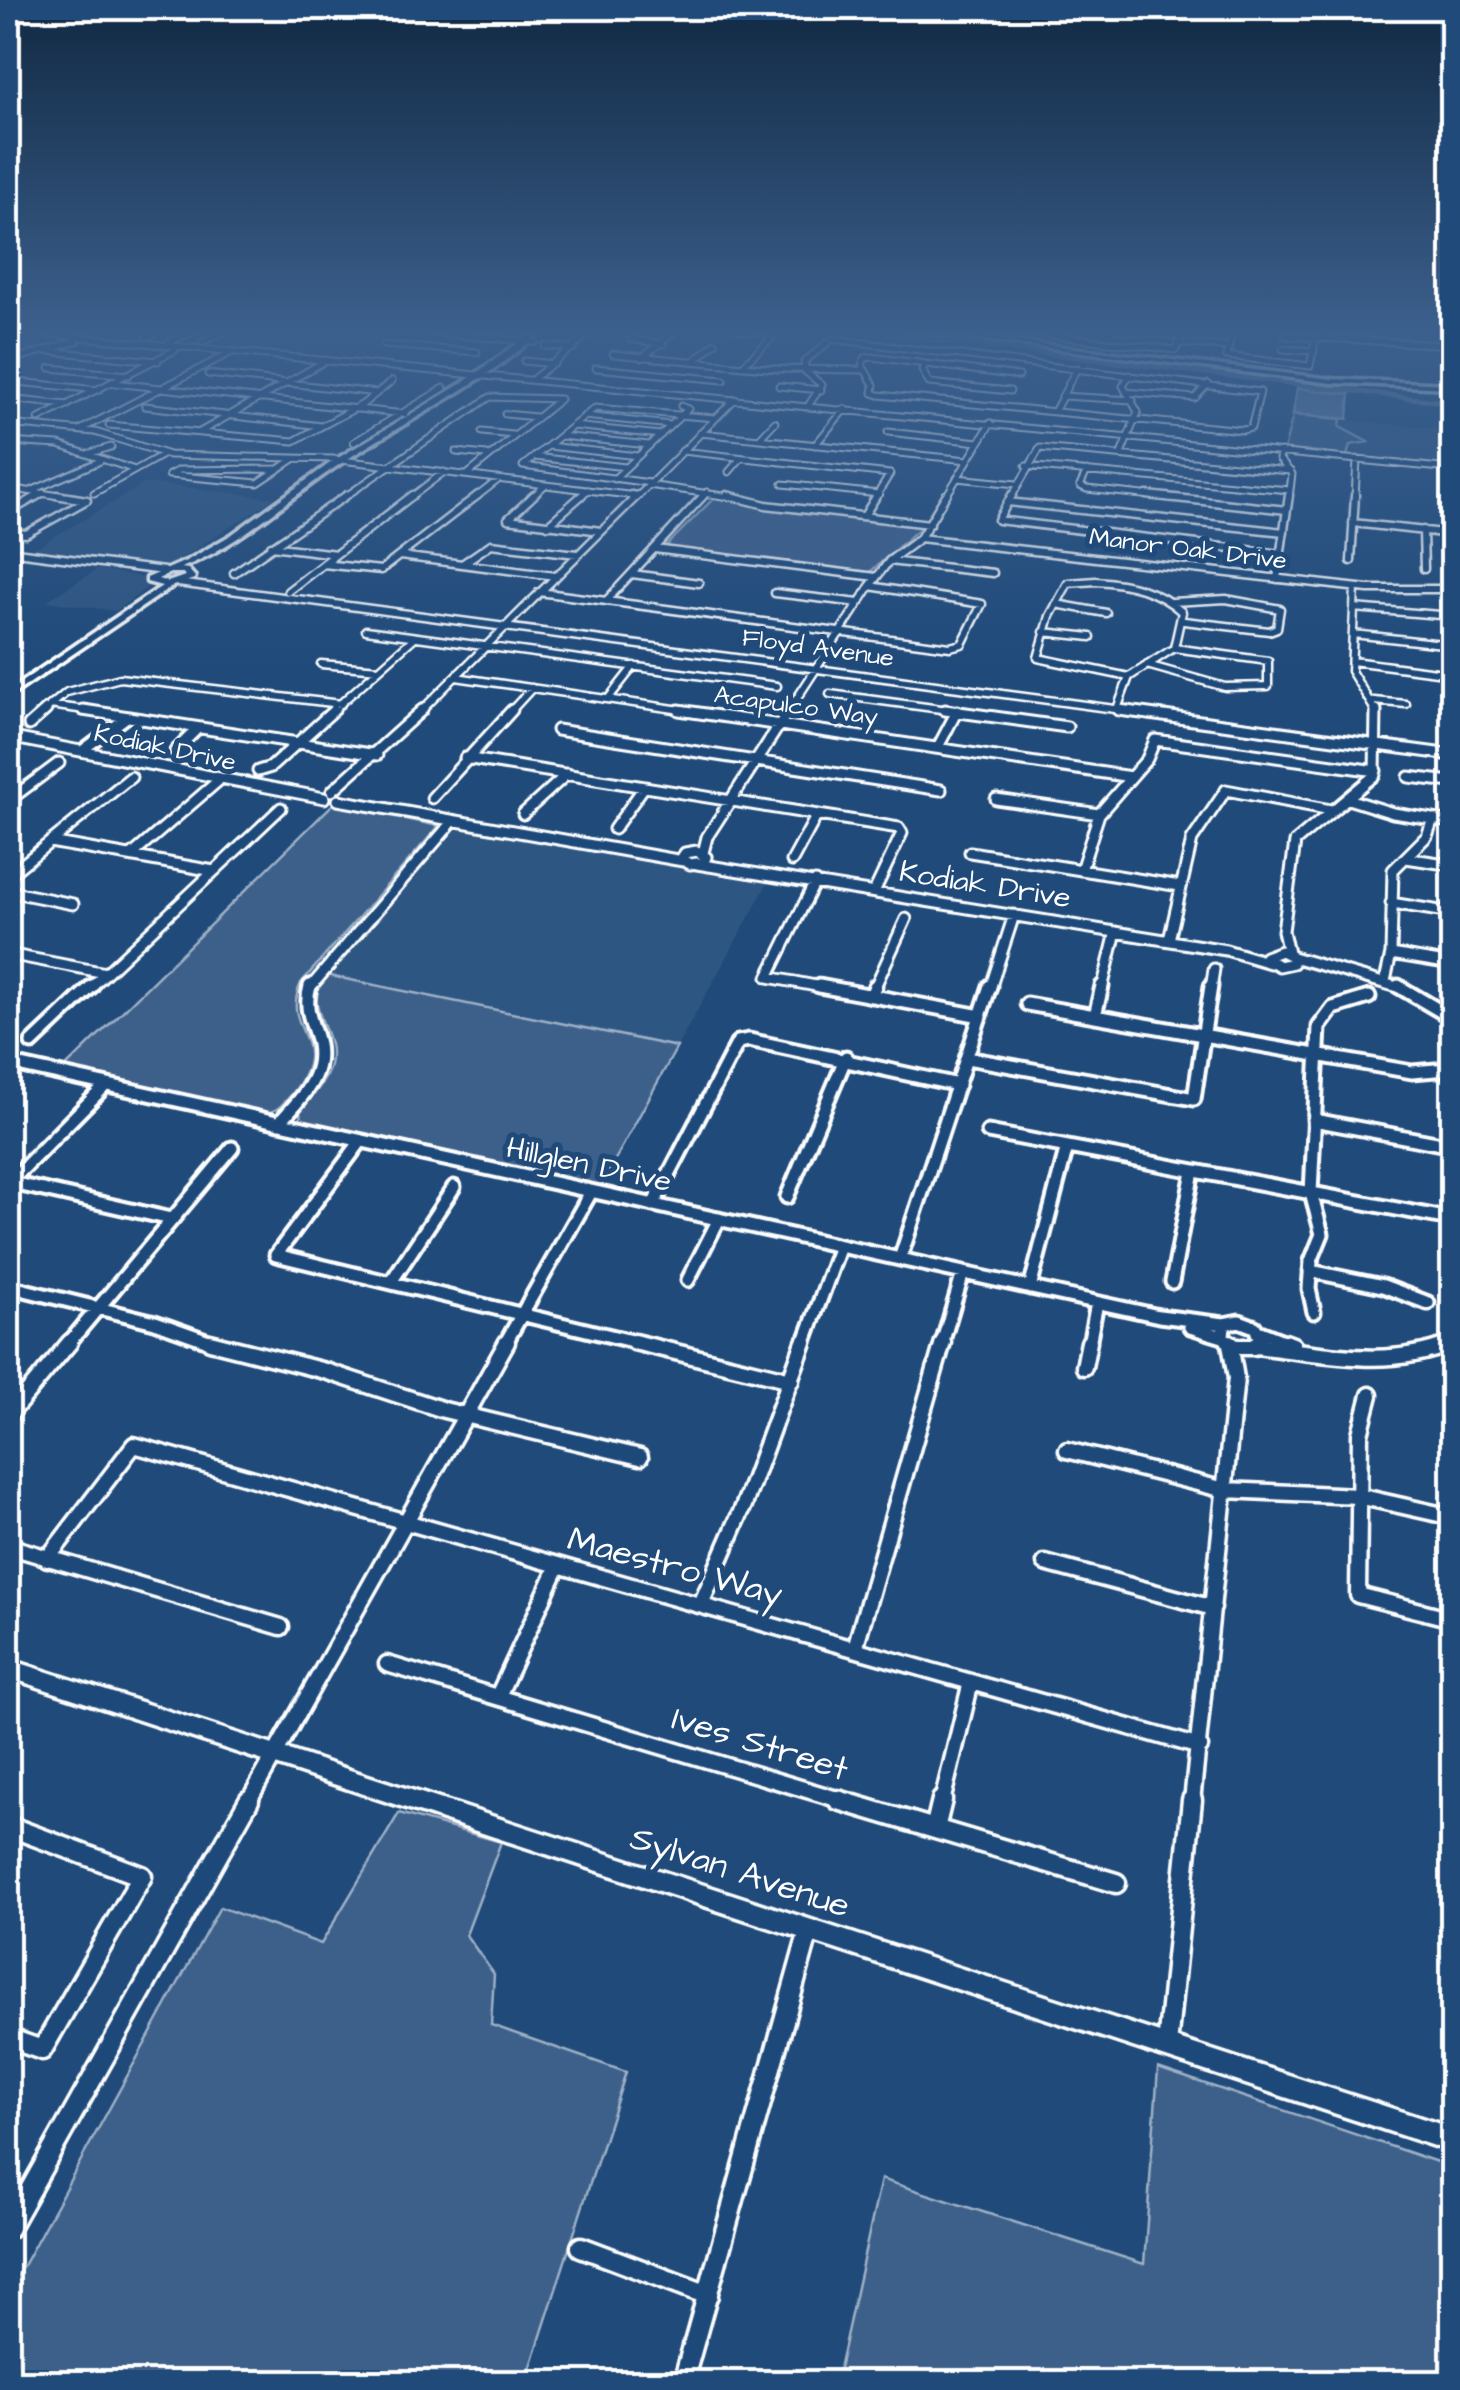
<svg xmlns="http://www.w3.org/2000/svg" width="1460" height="2390" font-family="'Architects Daughter',sans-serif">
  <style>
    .built { fill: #2e5683 }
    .green { fill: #3c618b; stroke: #9eb0c5; stroke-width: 2.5 }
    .water { fill: #6583a4; stroke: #a3b5c8; stroke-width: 2.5 }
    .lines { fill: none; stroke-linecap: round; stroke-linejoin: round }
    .canal { stroke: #6583a4; stroke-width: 5 }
    .minor-far5-casing { stroke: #fff; stroke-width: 9 }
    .minor-far4-casing { stroke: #fff; stroke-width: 11 }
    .minor-far3-casing { stroke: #fff; stroke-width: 15 }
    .minor-far2-casing { stroke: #fff; stroke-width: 19 }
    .minor-far1-casing { stroke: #fff; stroke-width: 21 }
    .minor-casing { stroke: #fff; stroke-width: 25 }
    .major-casing { stroke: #fff; stroke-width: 7 }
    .minor-far5 { stroke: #1f4a7a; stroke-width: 5 }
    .minor-far4 { stroke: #1f4a7a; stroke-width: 6 }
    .minor-far3 { stroke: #1f4a7a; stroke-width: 9 }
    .minor-far2 { stroke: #1f4a7a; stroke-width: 11 }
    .minor-far1 { stroke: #1f4a7a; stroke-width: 14 }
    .minor { stroke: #1f4a7a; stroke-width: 18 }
    .major { fill: #1f4a7a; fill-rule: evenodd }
    .labels { text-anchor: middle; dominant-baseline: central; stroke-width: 10; stroke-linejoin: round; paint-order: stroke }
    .far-street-label { font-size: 25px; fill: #fff; stroke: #1f4a7a }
    .street-label { font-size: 30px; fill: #fff; stroke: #1f4a7a }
    .near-street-label { font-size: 35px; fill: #fff; stroke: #1f4a7a }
  </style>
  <rect width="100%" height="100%" fill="#1f4a7a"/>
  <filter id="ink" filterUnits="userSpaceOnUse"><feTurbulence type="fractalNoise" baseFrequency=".01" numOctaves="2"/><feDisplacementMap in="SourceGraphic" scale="20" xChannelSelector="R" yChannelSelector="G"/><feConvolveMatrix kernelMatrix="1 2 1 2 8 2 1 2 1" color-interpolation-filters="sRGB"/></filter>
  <g filter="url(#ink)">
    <path class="built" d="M1343,330H1452V344L1342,335Z
      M1293,415L1452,430V467L1284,450Z
      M146,483L275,498L169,566L32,550Z
      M98,569L145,578L149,586L116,611L46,601Z
      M463,828L769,881L677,1047L328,976L456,830Z"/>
    <path class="green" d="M1293,415L1341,419L1340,427L1368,442L1350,445L1347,456L1284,450Z
      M716,496L760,507L921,527L869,573L665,547Z
      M333,804L439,826L301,983C279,1031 337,1040 291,1095C282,1105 278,1111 265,1113L64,1069Z
      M326,975L677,1047L599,1189L301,1123L300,1111C311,1097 326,1083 330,1065C338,1030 300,1008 326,975Z
      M399,1813L501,1842L466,1935L494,1974L491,2025L626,2072L526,2382H8V2293L220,1907L321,1944Z
      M1158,2068L1452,2167V2382H836L881,2179L1144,2264Z"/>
    <path class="water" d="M1297,388L1350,394L1348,419L1293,414Z"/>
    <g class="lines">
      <path class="canal" d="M854,330L1452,403"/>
      <g class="minor-far5-casing">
        <path id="minor-far5" d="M8,330L1452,469
          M241,330L262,333
          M739,330L777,333
          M1006,330L1176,350L1183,330
          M1117,330L1181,336
          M1233,330L1226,356L1310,366L1316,337
          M415,331L535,342
          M562,331L591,333
          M1285,336L1452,345
          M147,337L162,330
          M631,339L663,344
          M169,342L197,330
          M202,342L227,330
          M1178,343L1228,347
          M384,345L477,352
          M545,346L574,348
          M1283,349L1314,351
          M47,351L158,361
          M613,354L778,369L863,370
          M642,358L676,330
          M8,361L77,341
          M524,361L554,364
          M694,361L715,343
          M926,364L922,370L929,383L1010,391
          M742,366L777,333
          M50,368L129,375
          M596,368L724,380
          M208,374L377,393
          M533,379L594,330
          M8,381L99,390
          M114,383L405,414
          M779,386L821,390
          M1126,392L1195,398L1208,384
          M1062,396L1133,400
          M8,399L68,405
          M145,406L322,426
          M808,406L822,385L806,372L804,362L832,339L1260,392L1251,428L1243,430L879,395L873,393L874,385L862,365L865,358L872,357L1019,376
          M1054,412L1077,368
          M505,414L536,417
          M584,416L671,425
          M39,419L175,350
          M8,424L95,432L169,455L333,459L636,496
          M109,425L294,441L363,404L392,381
          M573,426L661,435
          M80,430L232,352
          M200,432L327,360
          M482,432L513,435
          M888,432L979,442
          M700,433L968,460
          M560,436L649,445
          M759,439L775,422
          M8,442L59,445L135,470
          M354,442L444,388
          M815,445L845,409
          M548,446L638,456
          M682,451L890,474L875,498
          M456,452L487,455
          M1281,452L1279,459L1292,474L1289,498
          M87,454L111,447
          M1121,454L1138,412L1123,386L1130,375
          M534,457L626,467
          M8,463L16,464
          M1026,466L1289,490
          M1087,471L1080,486L1087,489L1171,498
          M729,472L741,458
          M169,475L258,483L294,459
          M169,475L179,470L278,469
          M467,475L560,399
          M957,478L1017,484
          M614,479L688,409L681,406
          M650,483L523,466L595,408L715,418
          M783,484L879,494
          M648,485L737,498
          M8,488L73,498
          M31,491L100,461
          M94,493L164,454
          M35,498L43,493
          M343,498L490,397L560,399
          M410,498L444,472
          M475,498L498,480
          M531,498L544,486
          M579,498L588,490
          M636,498L735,399
          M702,498L707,492
          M945,498L991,423
          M1011,498L1040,448L1290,471
          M1355,498L1357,459"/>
      </g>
      <g class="minor-far4-casing">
        <path id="minor-far4" d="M56,495L87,500
          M631,495L636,496
          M727,495L766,505L930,524
          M1012,495L998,520L1281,554
          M1147,495L1287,510
          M1008,502L1284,532
          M8,513L39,495
          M864,516L877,495
          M508,519L601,531
          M508,519L534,495
          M1353,523L1452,534
          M548,525L582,495
          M1423,530L1424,569
          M8,532L26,534L87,500
          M920,538L1368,589H1452
          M271,546L336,554
          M655,549L876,577
          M8,551L164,571
          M400,556L555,576
          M889,561L993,573
          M1351,561L1355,495
          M323,564L381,570L478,495
          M462,564L491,544L577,554
          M234,573L347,495
          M632,574L699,583
          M1277,579L1289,495
          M1096,581C1128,583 1158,590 1182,612L1174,648L1129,677L1038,658L1050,616L1068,583Z
          M178,583L1137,712
          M1355,588L1351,671L1376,712
          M288,591L413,495
          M539,592L950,647L962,644L982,604L870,586
          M775,593L859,603
          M606,601L704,495
          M1172,602L1226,599L1280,609L1277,628L1269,631L1184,621
          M1056,604L1106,613
          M1354,608L1452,616
          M366,630L777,686
          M1044,632L1091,637
          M1353,634L1452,645
          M1352,661L1452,674
          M321,664L379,669
          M1147,665L1225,687L1268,686V661L1174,648
          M456,677L695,712
          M830,694L963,712
          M608,699L634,666
          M1374,701L1406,704
          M50,705L99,712
          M1117,709L1129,677
          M43,712L67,692L120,678L341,704
          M331,712L415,637
          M420,712L638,495
          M510,712L532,688
          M788,712L870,586L889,561L920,538L946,495"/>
      </g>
      <g class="minor-far3-casing">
        <path id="minor-far3" d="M83,710L377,755
          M679,710L1131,777
          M945,710L1067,727
          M1119,710L1452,755
          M29,725L46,710
          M557,730L941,790
          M8,737L324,798
          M938,747L957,711
          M83,750L127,717
          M175,751L198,728
          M465,758L899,828L902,833L874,892
          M258,771L271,767L334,710
          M1409,777L1452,782
          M332,791L422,710
          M432,798L512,710
          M996,799L1099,814
          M1348,799L1393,813L1452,822
          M338,800L683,861
          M8,801L59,763
          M523,814L567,774
          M614,829L644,787
          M50,842L214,871
          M697,851L706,857L704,862L690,864L681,859L685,853Z
          M970,852L1180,886
          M703,853L707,837L789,710
          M131,856L218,781
          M1406,858L1452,865
          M792,861L817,815
          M697,864L1226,950L1270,963
          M1081,870L1099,814L1147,759L1155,740L1376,771
          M8,876L131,777
          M815,882L768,977L832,989
          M8,891L73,904
          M1391,903L1452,913
          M1169,940L1192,840L1226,790L1331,810
          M1281,951L1293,957V963L1279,966L1265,957Z
          M1288,953L1283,931L1295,842L1375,775L1376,710
          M8,954L106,973
          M1391,954L1452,964
          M1293,957L1404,989
          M1385,981L1391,954L1393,870L1427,836L1433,819
          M89,989L281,808
          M309,989L453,821
          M874,989L906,919
          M990,989L1014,915
          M1102,989L1116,932
          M1211,989L1214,969"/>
      </g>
      <g class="minor-far2-casing">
        <path id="minor-far2" d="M819,986L981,1016
          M1398,986L1452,1018
          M871,996L875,986
          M1027,1004L1412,1072L1448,1069
          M1095,1016L1102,986
          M32,1043L92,986
          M967,1058L1194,1099L1211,986
          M8,1063L1159,1316L1224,1324
          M1314,1120L1452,1146
          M279,1123C303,1095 329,1073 315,1033C309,1016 305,1004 310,986
          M988,1132L1450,1219
          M361,1141L276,1255L644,1344
          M8,1182L171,1219
          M9,1183L106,1085
          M787,1197L846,1057
          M653,1205L738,1042L749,1040L958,1085
          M900,1259L990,986
          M1310,1271L1383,1286L1428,1303
          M688,1280L719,1219
          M391,1282L454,1187
          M1172,1282L1193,1171
          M8,1286L155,1322L217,1344
          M1030,1288L1067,1147
          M1314,1312L1309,1289L1311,1261L1322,1234L1311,1193L1319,1027L1333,1008L1369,997
          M1190,1327L1223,1337
          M1258,1331L1291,1344
          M1223,1337L1232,1344
          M1223,1337L1224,1324L1239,1321L1255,1327L1260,1340L1256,1344
          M68,1344L232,1148
          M505,1344L591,1192
          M804,1344L840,1246
          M942,1344L963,1273
          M1089,1344L1097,1303"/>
      </g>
      <g class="minor-far1-casing">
        <path id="minor-far1" d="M210,1342L325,1371L444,1410L640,1457
          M634,1342L791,1380
          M1229,1342L1235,1347H1254L1258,1342
          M1285,1342L1293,1345
          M1255,1346C1323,1353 1387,1370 1452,1343
          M1084,1367L1089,1342
          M1370,1395L1360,1434L1358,1595L1452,1619
          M8,1416L70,1342
          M1067,1450L1225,1490L1358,1496L1452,1517
          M8,1546L281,1627
          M47,1559L134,1445L1200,1747
          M1045,1563L1213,1608
          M701,1604L744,1505L804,1342
          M855,1648L943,1342
          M387,1664L847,1802
          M498,1696L558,1566
          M248,1802L507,1342
          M942,1802L971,1682
          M1192,1802L1236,1378L1230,1344"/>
      </g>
      <g class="minor-casing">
        <path id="minor" d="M838,1800L1116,1883
          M8,1826L142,1876L42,2050L8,2038
          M935,1829L942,1800
          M1167,2046L1192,1800
          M8,2229L249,1800
          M581,2247L708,2295
          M683,2382L809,1931"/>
      </g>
      <g class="major-casing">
        <path id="major" d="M536,330H543C484,384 409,419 343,462C289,497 242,544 181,568L188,569L195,577L194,579L173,586L8,698V691L162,586L147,582V578L188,560L231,535L333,461L464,382ZM170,573H183L185,576L168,582L158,579Z
          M906,330H923L1332,379L1452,384V388L1332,383Z
          M8,1659L1452,2128V2152L8,1677Z"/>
      </g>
      <use href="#minor-far5" class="minor-far5"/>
      <use href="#minor-far4" class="minor-far4"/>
      <use href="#minor-far3" class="minor-far3"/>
      <use href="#minor-far2" class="minor-far2"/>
      <use href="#minor-far1" class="minor-far1"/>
      <use href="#minor" class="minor"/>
      <use href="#major" class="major"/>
    </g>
  </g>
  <linearGradient id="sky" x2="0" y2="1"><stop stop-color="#112943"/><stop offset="0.5" stop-color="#3c608d"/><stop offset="1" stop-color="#3c608d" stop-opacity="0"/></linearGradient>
  <rect width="1460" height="664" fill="url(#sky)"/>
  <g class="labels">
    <g class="far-street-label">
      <text transform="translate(1188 549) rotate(7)">Manor Oak Drive</text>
      <text transform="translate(818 648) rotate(8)">Floyd Avenue</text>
      <text transform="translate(796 706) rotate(8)">Acapulco Way</text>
      <text transform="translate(165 748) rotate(12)">Kodiak Drive</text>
    </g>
    <g class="street-label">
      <text transform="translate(985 885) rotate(9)">Kodiak Drive</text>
      <text transform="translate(589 1165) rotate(12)">Hillglen Drive</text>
    </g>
    <g class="near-street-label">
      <text transform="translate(675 1567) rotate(15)">Maestro Way</text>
      <text transform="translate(760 1744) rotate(17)">Ives Street</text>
      <text transform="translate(740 1872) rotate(18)">Sylvan Avenue</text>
    </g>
  </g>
  <rect width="1460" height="2390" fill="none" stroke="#1f4a7a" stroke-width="40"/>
  <rect x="20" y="20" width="1420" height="2350" fill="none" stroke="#fff" stroke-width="4" filter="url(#ink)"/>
</svg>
